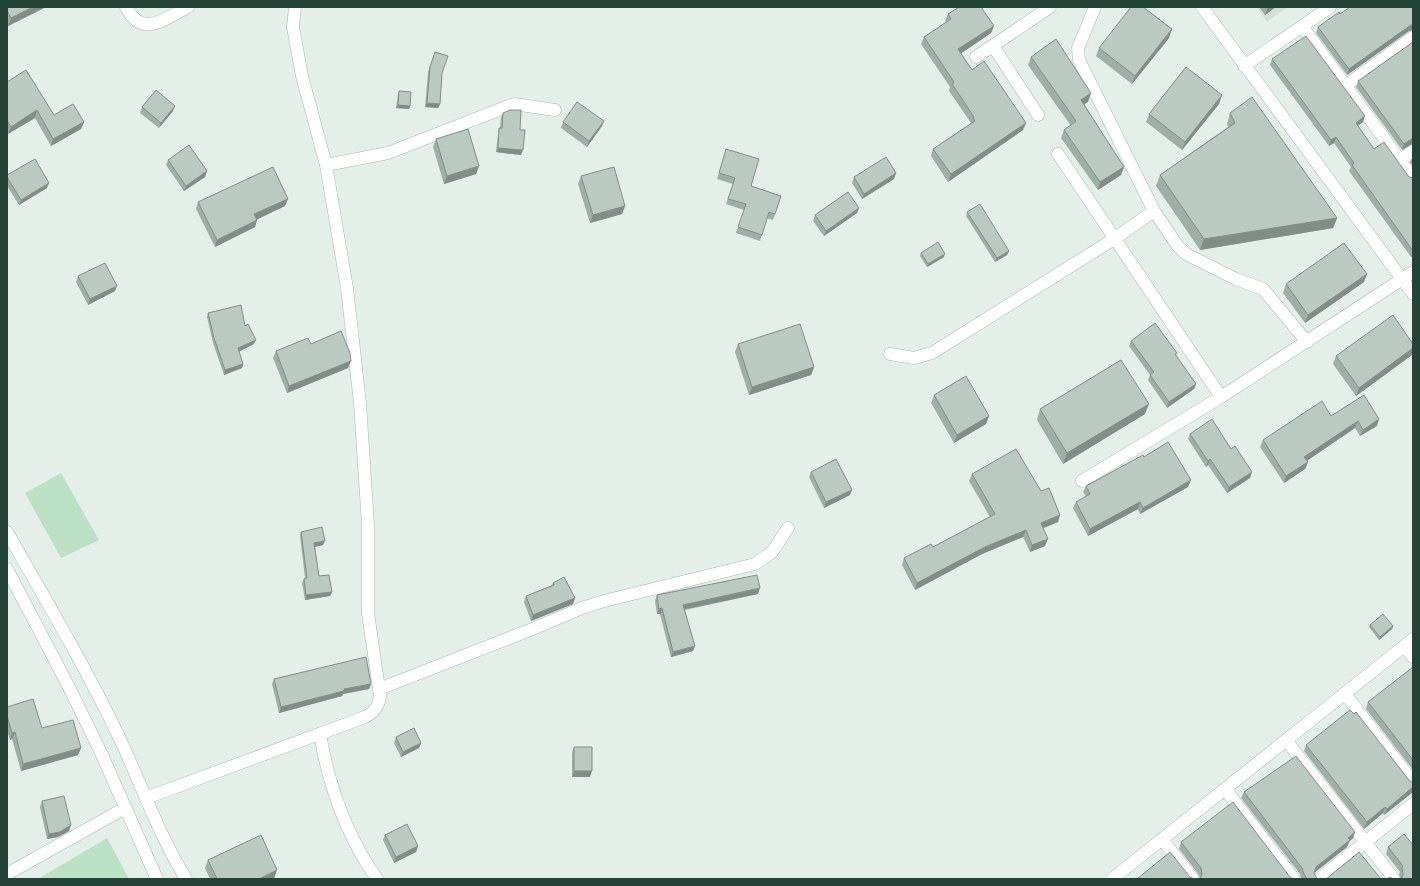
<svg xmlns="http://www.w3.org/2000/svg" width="1420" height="886" font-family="Inter,sans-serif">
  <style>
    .built { fill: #d3dfd9 }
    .green { fill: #bde1c5 }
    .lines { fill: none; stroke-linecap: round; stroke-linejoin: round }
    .street-casing { stroke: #a7b8b1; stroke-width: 13 }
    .secondary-casing { stroke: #a3bbb2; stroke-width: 13 }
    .street { stroke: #fff; stroke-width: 12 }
    .secondary { stroke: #fff; stroke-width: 12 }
    .wall { fill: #a0aea8 }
    .shaded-wall { fill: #828d88 }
    .building { fill: #bacac3; stroke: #828d88 }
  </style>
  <rect width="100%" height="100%" fill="#e5efea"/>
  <path class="built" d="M1257,7H1288L1267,22Z"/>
  <path class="green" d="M61,473L99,540L61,558L25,493Z
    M107,838L129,879H38Z"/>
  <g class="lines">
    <g class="street-casing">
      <path id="street" d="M126,7C142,39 164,19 188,7
        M1095,7L1078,48L1079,60L1154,211L1177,245L1186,254L1236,279L1263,289L1307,342
        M1302,26L1413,178
        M993,46L1038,115
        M976,57L1050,7
        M1244,66L1330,7
        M1345,86L1413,37
        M1058,154L1221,397
        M1400,160L1413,151
        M326,165L388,153L514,104L555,110
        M890,354L914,358L932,353L1114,239L1154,211
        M1082,481L1221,397L1413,272
        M7,532C46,600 86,668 120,739C142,786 159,835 186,879
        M7,569L71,691L102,755L157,879
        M1404,646L1413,657
        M379,689L535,628L582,608L604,601L755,564L772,552L788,528
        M1345,694L1413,782
        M320,734C329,787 346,835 377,879
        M1286,740L1394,879
        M1225,789L1294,879
        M146,798L365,717C375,712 379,706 380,696L368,613V525L360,403L347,288L326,165L302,76L293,27L295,7
        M1162,839L1193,879
        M7,874L125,808
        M1112,879L1413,639
        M1319,879L1413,804"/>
    </g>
    <g class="secondary-casing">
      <path id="secondary" d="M1202,7L1413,294"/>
    </g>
    <use href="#street" class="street"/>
    <use href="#secondary" class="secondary"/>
  </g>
  <path class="wall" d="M7,7H46L8,26L7,24Z
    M1259,7H1276L1265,15Z
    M948,14L994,26L991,33L961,53L972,70L1026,123L1023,130L948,182L931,156L933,149L971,123L949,91L950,87L921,44L924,37L946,22L945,21Z
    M1340,14L1409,31L1347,75L1316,33L1318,27Z
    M1169,38L1132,84L1096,56L1099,48Z
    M1413,42V144H1412L1402,150L1356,87L1358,81Z
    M435,52L442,73L440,104L438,108L425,107L428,72Z
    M1031,57L1088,102L1084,104L1124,167L1121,175L1098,190L1061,138L1064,130L1071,126L1028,65Z
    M1272,59L1363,122L1358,126L1374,149L1409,177L1413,178V255L1411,257L1349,171L1351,167L1334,143L1329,146L1270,65Z
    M7,82L54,115L84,122L81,129L51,146L35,118L8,134L7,133Z
    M399,91L410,106L409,109L396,108L398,94Z
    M1219,104L1182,150L1146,122L1149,114Z
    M142,107L173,111L159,128L140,113Z
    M503,113L520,130L521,155L496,152L498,133L499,128H500L501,117Z
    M1230,113L1337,218L1333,228L1200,250L1156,186L1160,175L1228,127L1227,124Z
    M563,122L602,126L587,147L561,128Z
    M436,139L479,166L476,174L444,184L433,147Z
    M726,149L751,186L781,196L773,220L767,218L760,241L736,233L744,210L726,204L733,184L717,179Z
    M1413,156V166L1410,162Z
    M168,160L207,171L205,177L184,191L166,165Z
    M896,173L894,179L862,199L852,183L854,177Z
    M7,175L47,188L19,205L7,186Z
    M581,176L625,206L622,214L590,223L578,184Z
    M288,199L285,206L257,219L255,227L215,247L196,209L198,202Z
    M859,208L857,213L824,236L813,221L815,215Z
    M967,212L1009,251L1007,255L995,262L966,216Z
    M921,253L944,257L927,267L920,256Z
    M78,276L115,291L88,305L76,282Z
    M1364,282L1305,323L1283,293L1286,284Z
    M208,313L245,326L254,344L239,352L243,364L242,368L224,375L213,343L207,317Z
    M1131,341L1177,353L1176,355L1196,384L1194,389L1167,408L1148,380L1150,375L1129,346Z
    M738,344L814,367L811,375L749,395L735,352Z
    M1413,344V352L1412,355L1356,396L1333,364L1336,356Z
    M276,351L348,368L287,393L273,358Z
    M934,395L989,416L986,424L954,443L931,403Z
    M1040,409L1145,414L1063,464L1037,420Z
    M1331,416L1377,426L1360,436L1355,428L1307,461L1308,462L1305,469L1284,483L1260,447L1263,440Z
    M1190,434L1250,478L1227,493L1208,465L1206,467L1188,439Z
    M1144,457L1188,487L1140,514L1138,509L1088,536L1073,508L1076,502L1086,496L1083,492L1086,486Z
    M811,472L850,495L824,508L809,477Z
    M972,474L1041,491L1060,515L1058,522L1043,528L1045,546L1030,552L1023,537L982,554L915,590L902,565L904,558L933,547L990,517L969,481Z
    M301,532L323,545L315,547L319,576L332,592L330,596L305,600L302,583L304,579L305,578L300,536Z
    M553,583L575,598L573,604L531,621L524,602L526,596L551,586Z
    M758,594L685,610L693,651L671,657L660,614H657L655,601L657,595Z
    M1370,625L1393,626L1392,629L1379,640L1369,627Z
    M1413,667V770L1366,709L1368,702Z
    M274,679L371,684L369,689L343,694L342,696L279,713L272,684Z
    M7,707L42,728L81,748L78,755L21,771L12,739L10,740L7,731Z
    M396,737L421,743L419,748L401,757L394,743Z
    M1306,745L1409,780L1413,783V792L1384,815L1383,813L1364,829L1304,751Z
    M574,747L590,777H572V753Z
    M1244,792L1355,832L1353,838L1349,842L1347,847L1314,873L1316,877L1318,879H1301L1300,874L1241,798Z
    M42,801L69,831L58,837L47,839L40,807Z
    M385,835L418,846L416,852L394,863L383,840Z
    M1181,842L1290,877L1200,878L1199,875L1179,849Z
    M1413,845V879H1400L1399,874L1400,872L1386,854L1388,847Z
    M208,860L274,879H210L205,868Z"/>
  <path class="shaded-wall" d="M33,7H46L8,26L11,18Z
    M1268,7H1276L1265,15Z
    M1411,25H1413V30L1409,31L1347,75L1349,69Z
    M994,26L991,33L956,57L958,49Z
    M1172,29L1169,38L1132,84L1135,76Z
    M1091,93L1088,102L1078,108L1081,100Z
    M1222,95L1219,104L1182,150L1185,142Z
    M427,103L440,104L438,108L425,107Z
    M398,105L410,106L409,109L396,108Z
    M175,106L173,111L159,128L161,123Z
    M37,110L35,118L8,134L11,127Z
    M1365,116L1363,122L1354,128L1356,123Z
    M604,121L602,126L587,147L589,141Z
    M84,122L81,129L51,146L53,139Z
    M1026,123L1023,130L948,182L951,174Z
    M1336,137L1334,143L1329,146L1331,140Z
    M1413,138L1412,144L1402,150L1404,144Z
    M498,148L523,150L521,155L496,152Z
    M479,166L476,174L444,184L447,176Z
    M1124,167L1121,175L1098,190L1100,182Z
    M207,171L205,177L184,191L186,186Z
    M896,173L894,179L862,199L864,194Z
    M49,183L47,188L19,205L21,200Z
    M288,199L285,206L252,222L254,214Z
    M625,206L622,214L590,223L593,215Z
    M859,208L857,213L824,236L826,231Z
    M1337,218L1333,228L1200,250L1204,239Z
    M257,220L255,227L215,247L217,240Z
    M1009,251L1007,255L995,262L997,258Z
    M1413,251V255L1411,257Z
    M945,254L944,257L927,267L928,264Z
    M1367,274L1364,282L1305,323L1308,315Z
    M117,286L115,291L88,305L90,299Z
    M256,340L254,344L236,353L238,348Z
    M1413,348V352L1412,355L1356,396L1359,388Z
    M351,361L348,368L287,393L289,386Z
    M243,364L242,368L224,375L225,370Z
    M814,367L811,375L749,395L752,387Z
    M1196,384L1194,389L1167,408L1169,402Z
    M1149,404L1145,414L1063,464L1067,453Z
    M989,416L986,424L954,443L957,435Z
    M1379,419L1377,426L1360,436L1363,430Z
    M1358,421L1355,428L1302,464L1304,457Z
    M1210,459L1208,465L1206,467L1208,461Z
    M1308,462L1305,469L1284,483L1286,476Z
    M1252,472L1250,478L1227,493L1229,487Z
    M1191,480L1188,487L1140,514L1143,508Z
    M852,490L850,495L824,508L826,502Z
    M1140,502L1138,509L1088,536L1090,529Z
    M1060,515L1058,522L1039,530L1041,523Z
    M1026,530L1023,537L982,554L915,590L917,583L985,547Z
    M1048,539L1045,546L1030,552L1032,545Z
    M325,541L323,545L313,547L314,543Z
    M760,588L758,594L681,610L683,605Z
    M332,592L330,596L305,600L306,595Z
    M575,598L573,604L531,621L533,615Z
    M662,608L660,614H657L659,609Z
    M1393,626L1392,629L1379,640L1380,637Z
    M695,646L693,651L671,657L673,652Z
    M371,684L369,689L343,694L342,696L279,713L281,707L344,689Z
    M15,732L12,739L10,740L12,733Z
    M421,743L419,748L401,757L403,752Z
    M81,748L78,755L21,771L23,764Z
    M574,771H592L590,777H572Z
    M1413,787V792L1384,815L1387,809Z
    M1385,807L1383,813L1364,829L1367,822Z
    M71,825L69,831L58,837L47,839L49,834Z
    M1355,832L1353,838L1349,842L1347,847L1314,873L1316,867Z
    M418,846L416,852L394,863L396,857Z
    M277,870L274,879H259Z"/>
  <path class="building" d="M7,7H33L11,18L7,11Z
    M959,7H981L994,26L958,49L972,70L984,61L1026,123L951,174L933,149L975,121L973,118L974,117L952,84L954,82L924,37L951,19L948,14Z
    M1131,7H1143L1172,29L1135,76L1099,48Z
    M1350,7H1413V25H1411L1349,69L1318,27L1339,12L1340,14Z
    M1306,36L1365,116L1356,123L1374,149L1384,142L1409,177L1413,178V251L1352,165L1354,163L1336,137L1331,140L1272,59Z
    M1056,39L1091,93L1081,100L1124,167L1100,182L1064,130L1076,121L1031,57Z
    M1413,42V138L1404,144L1358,81Z
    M435,52L448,56L442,73L440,104L427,103L430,67Z
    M1186,67L1222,95L1185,142L1149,114Z
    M26,70L54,115L73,104L84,122L53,139L37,110L11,127L7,121V82Z
    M156,90L175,106L161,123L142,107Z
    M399,91L411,92L410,106L398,105Z
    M1252,97L1337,218L1204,239L1160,175L1235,123L1230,113Z
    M577,102L604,121L589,141L563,122Z
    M510,110H521L520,130H525L523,150L498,148L499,128H502L503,113Z
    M468,129L479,166L447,176L436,139Z
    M189,145L207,171L186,186L168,160Z
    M726,149L759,159L751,186L781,196L775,214L769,212L762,235L738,227L746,204L728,199L735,178L719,173Z
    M886,157L896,173L864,194L854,177Z
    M35,159L49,183L21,200L7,177V175Z
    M273,167L288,199L254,214L257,220L217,240L198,202Z
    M614,167L625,206L593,215L581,176Z
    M848,192L859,208L826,231L815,215Z
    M980,204L1009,251L997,258L967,212Z
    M938,242L945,254L928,264L921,253Z
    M1344,243L1367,274L1308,315L1286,284Z
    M105,263L117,286L90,299L78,276Z
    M241,305L245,326L248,324L256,340L238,348L243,364L225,370L214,338L208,313Z
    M1393,315L1413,344V348L1359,388L1336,356Z
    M1155,323L1177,353L1175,354L1196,384L1169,402L1150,375L1154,372L1131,341Z
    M800,324L814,367L752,387L738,344Z
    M341,331L350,353L351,361L289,386L276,351L308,338L311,344Z
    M1121,360L1149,404L1067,453L1040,409Z
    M966,376L989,416L957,435L934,395Z
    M1364,395L1379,419L1363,430L1358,421L1304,457L1308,462L1286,476L1263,440L1322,401L1331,416Z
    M1212,419L1231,449L1235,446L1252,472L1229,487L1210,459L1208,461L1190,434Z
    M1168,442L1191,480L1143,508L1140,502L1090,529L1076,502L1090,494L1086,486L1143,455L1144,457Z
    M1016,449L1041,491L1049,488L1060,515L1041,523L1048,539L1032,545L1026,530L985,547L917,583L904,558L931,544L933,547L995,514L972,474Z
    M836,459L852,490L826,502L811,472Z
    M322,527L325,541L314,543L319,576L329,575L332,592L306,595L304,579L307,578L301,532Z
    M757,575L760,588L683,605L695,646L673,652L662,608L659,609L657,595Z
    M564,577L575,598L533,615L526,596L554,585L553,583Z
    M1383,614L1393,626L1380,637L1370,625Z
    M366,657L371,684L344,689V691L281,707L274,679Z
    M1413,667V760L1368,702Z
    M33,699L42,728L73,720L81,748L23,764L15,732L12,733L7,716V707Z
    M1350,710L1354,714L1356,712L1409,780L1413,783V787L1387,809L1385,807L1367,822L1306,745Z
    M414,728L421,743L403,752L396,737Z
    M574,747H592V771H574Z
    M1296,756L1355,832L1348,838L1350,840L1316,867L1314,873L1316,877L1318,879H1307L1304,874L1302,868L1244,792Z
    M64,796L71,825L60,832L49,834L42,801Z
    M1233,802L1290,877L1293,879H1198L1200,878L1202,875L1201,868L1181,842Z
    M407,824L418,846L396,857L385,835Z
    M1404,834L1413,845V879H1398H1401L1403,875L1402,867L1403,866L1388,847Z
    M261,835L277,870L259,879H217L208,860Z
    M1170,852L1190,877L1194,879H1137Z
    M1359,852L1381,879H1323H1326Z
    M1390,877L1393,879H1387Z"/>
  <rect width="1420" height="886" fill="none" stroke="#234238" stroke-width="16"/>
</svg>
